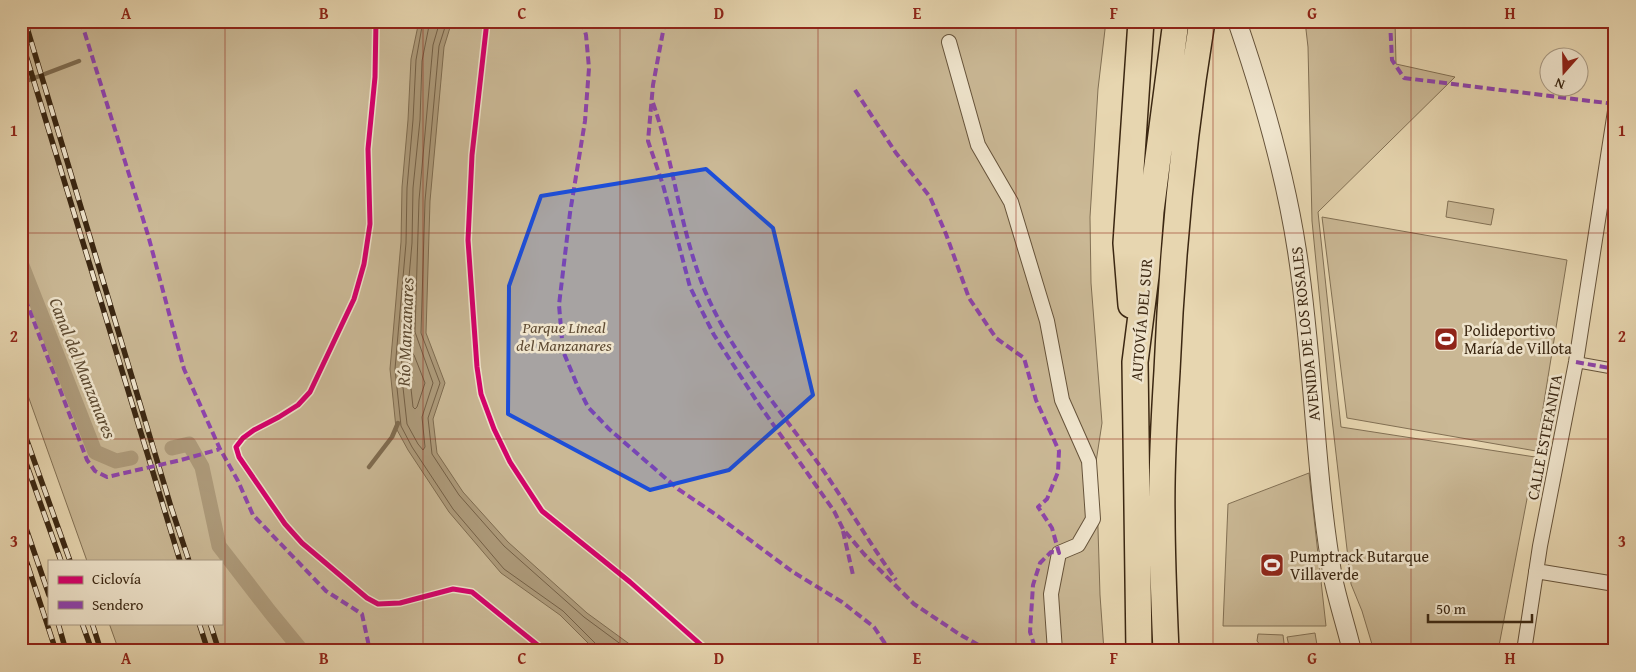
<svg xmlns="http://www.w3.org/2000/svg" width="1636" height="672" font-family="'Gentium Book Plus',serif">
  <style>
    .green { fill: #cab895; stroke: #827054 }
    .water { fill: #ad9a7a; stroke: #7f6c50 }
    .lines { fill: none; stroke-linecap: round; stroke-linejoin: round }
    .shore { stroke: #746046; stroke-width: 1 }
    .stream { stroke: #7f6c50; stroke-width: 4.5 }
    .canal { stroke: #ad9a7a; stroke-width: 15 }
    .pedestrian-casing { stroke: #66533a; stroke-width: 12 }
    .minor-casing { stroke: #66533a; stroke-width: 16 }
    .tertiary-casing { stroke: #66533a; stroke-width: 20 }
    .motorway-casing { stroke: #3b2712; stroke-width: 28 }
    .pedestrian { stroke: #efe4cc; stroke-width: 10 }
    .minor { stroke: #efe4cc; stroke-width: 14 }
    .tertiary { stroke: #efe4cc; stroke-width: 18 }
    .motorway { stroke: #e7d6b0; stroke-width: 25 }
    .rail-casing { stroke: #3b2712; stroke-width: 5.5 }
    .rail { stroke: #efe4cc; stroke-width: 4; stroke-dasharray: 11; stroke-linecap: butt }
    .quiet { stroke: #8e44ad; stroke-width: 4; stroke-dasharray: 8 4; stroke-linecap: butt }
    .cycleway-casing { stroke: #efe4cc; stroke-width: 8 }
    .cycleway { stroke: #d6006c; stroke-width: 5 }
    .marked { fill: #1d4ed8; fill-opacity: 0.2; stroke: #1d4ed8; stroke-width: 4; stroke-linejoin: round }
    .grid { fill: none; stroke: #8f2418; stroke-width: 1; stroke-opacity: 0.55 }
    .labels { text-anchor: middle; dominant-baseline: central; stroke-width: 5; stroke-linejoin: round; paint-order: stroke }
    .street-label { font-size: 16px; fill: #3b2712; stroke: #efe4cc }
    .park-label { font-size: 16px; font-style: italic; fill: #5f4b33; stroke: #efe4cc }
    .poi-label { font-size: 16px; fill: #3b2712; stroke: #efe4cc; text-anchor: start }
    .water-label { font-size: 18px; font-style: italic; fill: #5d4a31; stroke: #efe4cc }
    .neatline { fill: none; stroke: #8f2418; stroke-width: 2 }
    .grid-label { font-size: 16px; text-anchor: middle; font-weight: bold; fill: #8f2418 }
  </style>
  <rect width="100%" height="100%" fill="#e7d6b0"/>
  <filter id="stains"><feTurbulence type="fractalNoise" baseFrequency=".004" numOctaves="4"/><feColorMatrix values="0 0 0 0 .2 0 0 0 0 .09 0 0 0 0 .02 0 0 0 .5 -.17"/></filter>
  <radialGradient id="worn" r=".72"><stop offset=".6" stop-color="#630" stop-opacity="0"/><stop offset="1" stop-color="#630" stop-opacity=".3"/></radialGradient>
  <path class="green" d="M21,21H1106L1098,89L1090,217L1091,283L1102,423L1096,462L1100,595L1104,651H119L109,623H221V561H87L21,376Z
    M1305,21H1395L1396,64L1455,77L1318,212L1341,427L1535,457L1498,651H1374L1362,611L1351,584L1328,384L1312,221L1308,47Z
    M1448,201L1494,209L1491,225L1446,217Z
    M1322,217L1567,260L1536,451L1347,418Z
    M1309,473L1326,626H1223L1228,504Z
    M1315,633L1318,651H1290L1287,637Z
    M1258,634L1283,635L1285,651H1265L1257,641Z"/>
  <path class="water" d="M419,21H452L444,47L430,201L426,333L445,383L433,419L437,453L463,492L508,542L587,613L639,651H596L560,615L501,573L449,512L408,450L396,428L390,369L401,242L402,187L408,120L411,59Z"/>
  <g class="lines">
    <path class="shore" d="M423,21L416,60L413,120L407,188L406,243L395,369L401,426L412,447L453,509L504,569L563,611L597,645L598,651
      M430,21L422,61L420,120L413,188L412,243L401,369L407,424L418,444L423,450L425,447L422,417L433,383L415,332L419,200L433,45L440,21
      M447,21L439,46L425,201L421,333L440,383L428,418L432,454L459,495L504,546L584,617L630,651
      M412,353L414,355L425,383L417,407L415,409L413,407L409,370L410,355Z"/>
    <path class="stream" d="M21,83L79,61
      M369,467L392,437L398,423"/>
    <path class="canal" d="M21,263L95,452L116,461L131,458
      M172,448L189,444L202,467L219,546L270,612L302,651"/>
    <g class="pedestrian-casing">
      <path id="pedestrian" d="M1576,362L1615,369"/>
    </g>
    <g class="minor-casing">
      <path id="minor" d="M949,42L978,145L1011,202L1047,321L1062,400L1089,461L1093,519L1078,545L1059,553L1051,594L1055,651
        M1536,571L1615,584
        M1524,651L1540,546L1576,362L1615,111"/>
    </g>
    <g class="tertiary-casing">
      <path id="tertiary" d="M1237,21C1263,97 1285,172 1297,251C1314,359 1314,470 1333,578C1338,602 1346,626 1352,651"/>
    </g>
    <g class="motorway-casing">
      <path id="motorway" d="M1131,305L1126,243L1141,21
        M1139,651L1135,362L1146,276L1151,211L1176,21
        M1166,651C1164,605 1162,560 1162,515C1161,467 1164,419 1167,371C1172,254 1183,137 1202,21"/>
    </g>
    <use href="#pedestrian" class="pedestrian"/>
    <use href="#minor" class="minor"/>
    <use href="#tertiary" class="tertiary"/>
    <use href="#motorway" class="motorway"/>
    <g class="rail-casing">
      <path id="rail" d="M25,21L171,507L189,561
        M21,39L180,561
        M21,424L70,561
        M21,449L61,561
        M21,514L49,595
        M21,545L56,651
        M58,623L66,651
        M82,623L92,651
        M92,623L101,651
        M199,623L208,651
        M210,623L219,651"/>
    </g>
    <use href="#rail" class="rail"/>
    <path class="quiet" d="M81,21L148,235L184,369L220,449L238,481L253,515L326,591L362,614L370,651
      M582,21L586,35L589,68L585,121L570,213L559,305L563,351L578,387L588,407L609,429L678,489L715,514L793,572L842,602L874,627L890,651
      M665,21L653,85L648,141L663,185L690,287L714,335L756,400L834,511L843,529L864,554L914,604L959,634L989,651
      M1390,21L1392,60L1404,78L1615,104
      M855,90L896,153L930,197L946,234L969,298L996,338L1024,358L1036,400L1059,451L1058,472L1047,499L1038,507L1052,528L1059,553L1051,552L1040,563L1033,585L1030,632L1036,651
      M653,103C673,160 679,221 700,278C724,345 781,411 823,470C848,506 870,544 896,580
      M21,288L87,460L95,471L107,477L181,460L220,449
      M1576,362L1615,369
      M843,531L853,575"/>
    <g class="cycleway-casing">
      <path id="cycleway" d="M376,21L375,77L368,149L370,224L364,264L354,299L310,392L298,405L279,417L254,430L243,438L236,447L239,457L285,524L302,543L367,598L378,604L400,603L453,589L472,592L545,651
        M487,21L472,155L468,240L477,367L481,394L494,429L510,462L542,511L630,582L708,651"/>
    </g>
    <use href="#cycleway" class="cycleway"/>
  </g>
  <path class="marked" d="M706,169L773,228L813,395L729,470L650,490L508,414L509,286L541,196Z"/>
  <path class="grid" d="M225,21V651M423,21V651M620,21V651M818,21V651M1016,21V651M1213,21V651M1411,21V651M21,233H1615M21,439H1615"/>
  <defs>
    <g id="stadium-square" transform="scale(1.25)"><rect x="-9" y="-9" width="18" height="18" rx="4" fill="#8f2418" stroke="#efe4cc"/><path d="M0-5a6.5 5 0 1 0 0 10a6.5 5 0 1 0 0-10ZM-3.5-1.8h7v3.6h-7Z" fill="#fff"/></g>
  </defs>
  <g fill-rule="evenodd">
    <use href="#stadium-square" x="1446" y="339"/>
    <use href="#stadium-square" x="1272" y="565"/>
  </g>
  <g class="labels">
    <g class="street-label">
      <text transform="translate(1141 320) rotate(-85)">AUTOVÍA DEL SUR</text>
      <text transform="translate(1305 334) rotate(-96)">AVENIDA DE LOS ROSALES</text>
      <text transform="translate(1544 437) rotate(-79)">CALLE ESTEFANITA</text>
    </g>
    <g class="park-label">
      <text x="564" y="327">Parque Lineal<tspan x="564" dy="18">del Manzanares</tspan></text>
    </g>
    <g class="poi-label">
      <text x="1464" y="330">Polideportivo<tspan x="1464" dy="18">María de Villota</tspan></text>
      <text x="1290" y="556">Pumptrack Butarque<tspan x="1290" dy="18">Villaverde</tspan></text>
    </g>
    <g class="water-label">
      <text transform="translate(405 332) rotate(-88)">Río Manzanares</text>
      <text transform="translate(83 368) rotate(68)">Canal del Manzanares</text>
    </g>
  </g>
  <rect width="1636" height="672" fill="none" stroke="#e7d6b0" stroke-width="55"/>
  <rect x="48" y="560" width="175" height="65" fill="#efe4cc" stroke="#a79882"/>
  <rect x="58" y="576" width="25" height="8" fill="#d6006c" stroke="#a79882"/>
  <text x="92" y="584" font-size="15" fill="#3b2712">Ciclovía</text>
  <rect x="58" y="601" width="25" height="8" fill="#8e44ad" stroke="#a79882"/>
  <text x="92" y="610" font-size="15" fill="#3b2712">Sendero</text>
  <g transform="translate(1564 72) rotate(200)"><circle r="24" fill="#efe4cc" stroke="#a79882"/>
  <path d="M0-4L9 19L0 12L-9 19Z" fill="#8f2418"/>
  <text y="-8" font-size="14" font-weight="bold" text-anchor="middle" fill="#3b2712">N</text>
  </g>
  <path d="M1428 614v8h104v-8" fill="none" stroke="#3b2712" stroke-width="2.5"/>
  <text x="1436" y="614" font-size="15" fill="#3b2712" stroke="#efe4cc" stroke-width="4" paint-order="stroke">50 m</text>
  <rect x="28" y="28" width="1580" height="616" class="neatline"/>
  <g class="grid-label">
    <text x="126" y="19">A</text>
    <text x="324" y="19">B</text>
    <text x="522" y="19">C</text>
    <text x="719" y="19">D</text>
    <text x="917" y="19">E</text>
    <text x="1114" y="19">F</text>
    <text x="1312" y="19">G</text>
    <text x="1510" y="19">H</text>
    <text x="14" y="136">1</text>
    <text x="1622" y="136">1</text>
    <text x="14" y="342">2</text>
    <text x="1622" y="342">2</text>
    <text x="14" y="547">3</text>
    <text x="1622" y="547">3</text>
    <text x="126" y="664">A</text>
    <text x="324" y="664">B</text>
    <text x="522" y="664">C</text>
    <text x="719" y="664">D</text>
    <text x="917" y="664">E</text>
    <text x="1114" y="664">F</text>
    <text x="1312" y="664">G</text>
    <text x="1510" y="664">H</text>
  </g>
  <rect width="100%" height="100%" filter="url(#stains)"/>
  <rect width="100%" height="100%" fill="url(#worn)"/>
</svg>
